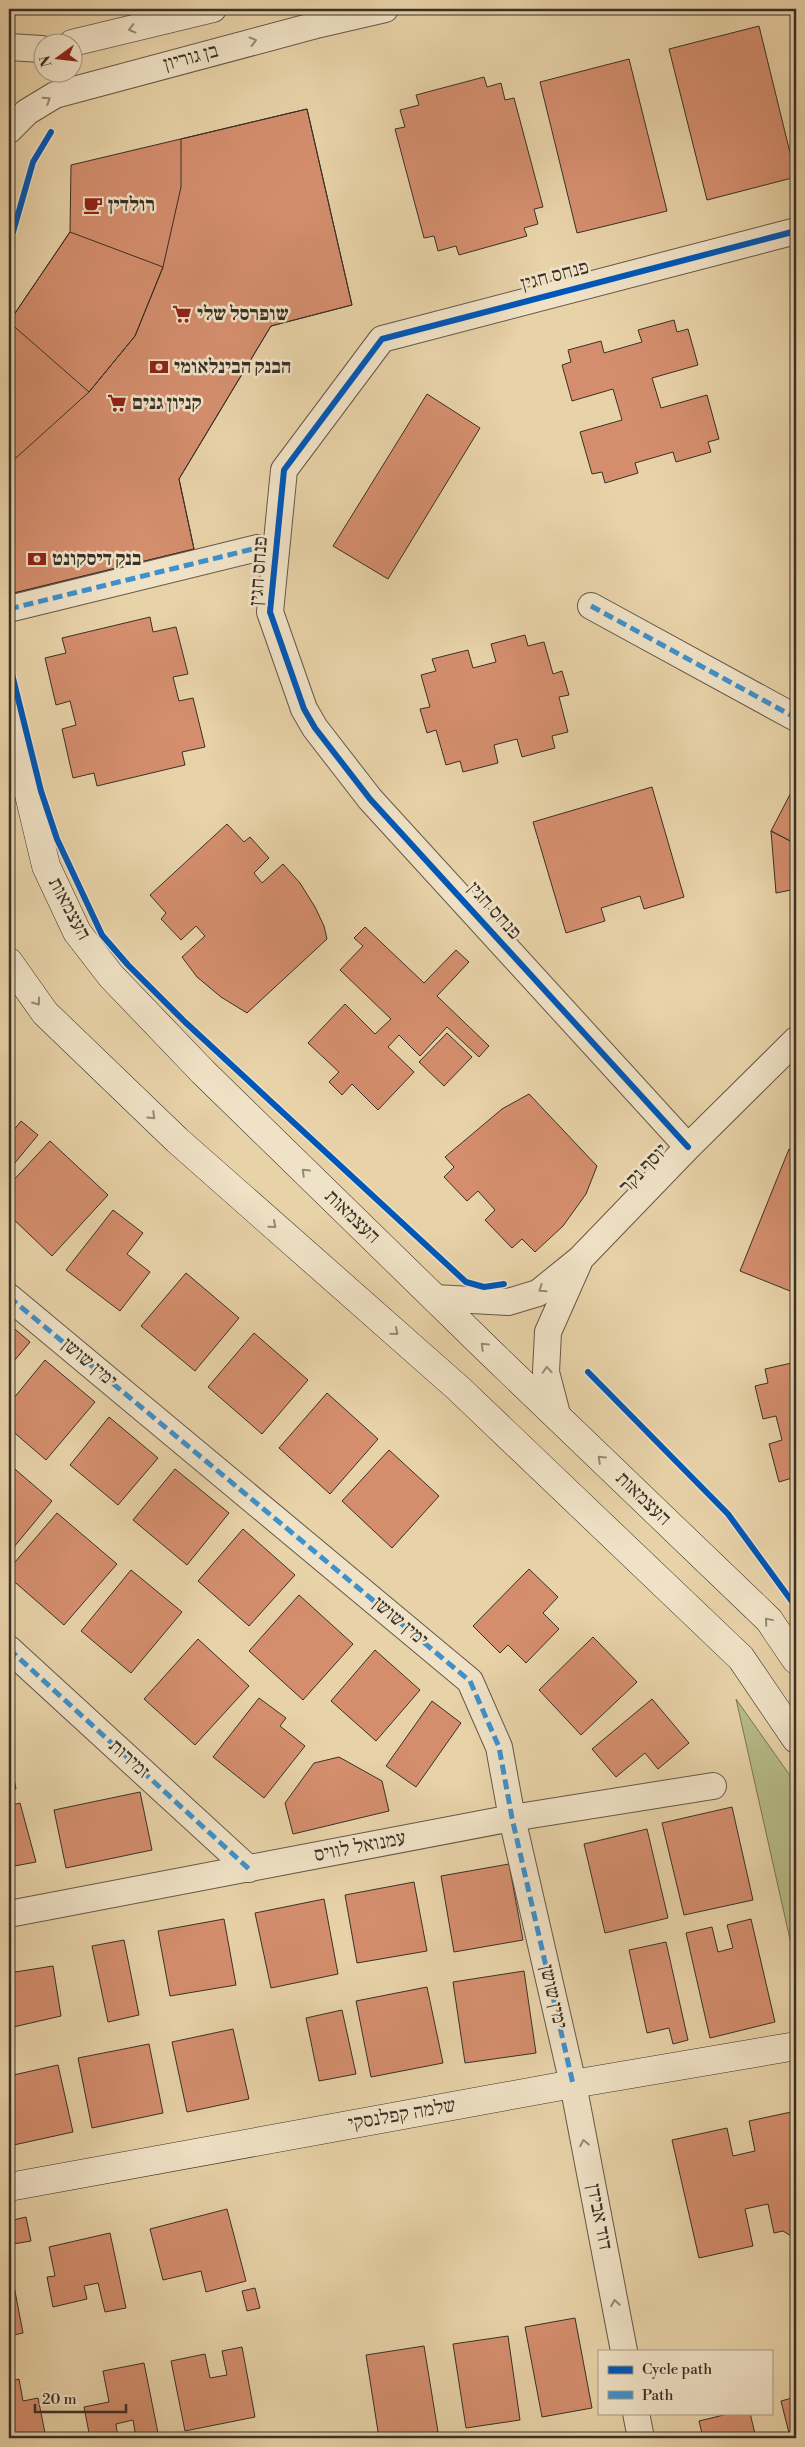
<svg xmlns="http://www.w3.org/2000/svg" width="805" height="2447" font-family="'Libre Bodoni','Frank Ruhl Libre',serif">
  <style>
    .green { fill: #b6bc88; stroke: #787658 }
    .building { fill: #d48e6e; stroke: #393027 }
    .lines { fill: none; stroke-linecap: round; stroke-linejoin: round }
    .street-casing { stroke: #655847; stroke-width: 28 }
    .secondary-casing { stroke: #393027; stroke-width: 29 }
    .street { stroke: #f0e2c6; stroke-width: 26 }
    .secondary { stroke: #f0e2c6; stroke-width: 28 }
    .quiet { stroke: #3e91cc; stroke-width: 5; stroke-dasharray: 10 5; stroke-linecap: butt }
    .cycleway-casing { stroke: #f0e2c6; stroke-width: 9 }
    .cycleway { stroke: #0057b8; stroke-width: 6 }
    .oneway { stroke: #948976 }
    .labels { text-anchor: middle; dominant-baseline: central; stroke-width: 5; stroke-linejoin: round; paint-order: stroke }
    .street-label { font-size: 20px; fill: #393027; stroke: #f0e2c6 }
    .poi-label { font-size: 20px; font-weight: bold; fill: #393027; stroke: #f0e2c6; text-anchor: start }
  </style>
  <rect width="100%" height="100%" fill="#e8d2a8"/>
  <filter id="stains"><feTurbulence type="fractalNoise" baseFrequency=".004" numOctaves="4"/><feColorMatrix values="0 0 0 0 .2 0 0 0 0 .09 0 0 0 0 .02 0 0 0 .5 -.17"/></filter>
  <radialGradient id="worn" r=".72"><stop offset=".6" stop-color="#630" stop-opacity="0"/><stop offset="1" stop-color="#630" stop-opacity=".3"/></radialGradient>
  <path class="green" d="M736,1699L796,1784V1966Z"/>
  <path class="building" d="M759,26L796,177L707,200L669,49Z
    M629,59L667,211L577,233L540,82Z
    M484,77L487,87L501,83L505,100L514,98L543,207L534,209L538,224L524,228L527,236L459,255L456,246L438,251L434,236L424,238L395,129L405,127L400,110L419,105L416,95Z
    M307,109L352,305L271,326L179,479L194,549L14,593L9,571V322L70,232L71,165Z
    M307,109L352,305L271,326L179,479L194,549L14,593L9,571V461L17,457L89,392L135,336L163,267L181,187V139Z
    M70,232L163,267L135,336L89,392L9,322Z
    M674,320L677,332L688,329L698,365L652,378L661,408L707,395L719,439L708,442L711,452L676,462L673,452L635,463L638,473L605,483L602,472L592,474L580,432L622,420L613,389L572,401L562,365L571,362L568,350L601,341L604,353L642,342L638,330Z
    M427,394L480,428L388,579L333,546Z
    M150,617L153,632L176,627L188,674L173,677L179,701L193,698L205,747L182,752L185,765L97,786L94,773L73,778L62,729L76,725L70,701L56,705L45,658L66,653L62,638Z
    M525,635L528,646L544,642L553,674L562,671L569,695L559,697L568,732L552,736L555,748L522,757L517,739L494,745L498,763L463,772L460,761L446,765L436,730L427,733L420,709L430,707L421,675L436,671L432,659L468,650L473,668L496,662L491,644Z
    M796,783V844L771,831Z
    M652,787L684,897L644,909L640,896L601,908L605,921L566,933L533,822Z
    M227,824L244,842L250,837L269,858L254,873L262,883L283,864L300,883L315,907L324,926L327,939L247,1013L221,997L197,977L182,957L205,936L196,926L181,940L161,919L166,913L150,895Z
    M771,831L796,844V889L776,893Z
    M365,927L424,983L456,950L469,962L437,996L489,1046L479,1057L447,1027L420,1056L399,1035L388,1047L414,1072L378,1110L352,1084L342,1095L329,1082L339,1072L308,1043L345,1004L375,1034L391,1019L340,970L363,946L354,938Z
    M447,1033L472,1057L444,1086L419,1062Z
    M529,1094L597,1166L586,1194L563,1226L535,1252L522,1239L512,1248L485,1220L495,1210L478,1191L467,1201L444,1177L454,1167L445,1157L502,1109Z
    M21,1121L38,1135L9,1170V1136Z
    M50,1141L108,1195L52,1256L9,1215V1185Z
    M789,1149L796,1153V1275L790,1291L740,1271Z
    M113,1210L143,1233L127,1254L150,1272L120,1311L66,1270Z
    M186,1273L239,1318L195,1371L141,1326Z
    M9,1324L30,1342L9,1367Z
    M254,1333L308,1380L262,1434L208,1387Z
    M45,1360L95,1402L46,1460L9,1428V1404Z
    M796,1362V1493L792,1478L779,1482L769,1444L782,1440L776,1416L763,1419L755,1386L768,1383L765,1369Z
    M327,1393L378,1439L330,1494L279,1448Z
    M109,1417L158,1458L118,1505L70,1465Z
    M389,1450L439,1496L392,1548L342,1501Z
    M9,1464L52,1501L9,1553Z
    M175,1469L229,1513L187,1565L133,1520Z
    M57,1513L117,1564L64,1625L9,1577V1569Z
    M243,1529L295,1575L249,1626L198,1581Z
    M529,1569L558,1597L543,1613L559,1629L526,1663L508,1645L500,1653L473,1626Z
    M131,1570L182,1612L131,1673L81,1631Z
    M299,1595L353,1644L303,1700L249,1651Z
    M593,1637L637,1682L581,1735L539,1690Z
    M198,1639L249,1686L195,1745L144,1699Z
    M375,1650L420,1690L376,1741L331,1701Z
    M259,1698L286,1718L280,1726L305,1746L264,1798L213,1757Z
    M652,1699L689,1743L658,1769L645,1753L616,1777L592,1749Z
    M432,1701L461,1723L416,1787L386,1766Z
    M9,1753L16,1789L9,1791Z
    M339,1757L382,1781L389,1811L293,1834L285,1803L314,1763Z
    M140,1792L152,1850L66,1868L54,1810Z
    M20,1803L36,1862L9,1867V1806Z
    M732,1807L753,1900L684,1915L662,1823Z
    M647,1829L668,1918L605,1933L584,1844Z
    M509,1864L523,1940L454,1952L441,1876Z
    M414,1882L427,1951L357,1963L345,1895Z
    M324,1899L338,1974L271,1988L255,1913Z
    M224,1919L236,1985L170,1996L158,1931Z
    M751,1919L775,2022L710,2038L686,1933L712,1927L718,1952L733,1948L727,1925Z
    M124,1940L139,2015L108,2022L92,1946Z
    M666,1942L688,2040L673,2044L669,2028L647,2033L629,1950Z
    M53,1966L61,2016L9,2028V1973Z
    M524,1971L536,2053L465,2063L453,1982Z
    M427,1987L443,2063L371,2077L356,2001Z
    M342,2010L356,2074L319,2081L306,2018Z
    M233,2029L249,2099L187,2112L172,2042Z
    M149,2044L163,2113L92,2128L78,2058Z
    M58,2065L73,2132L9,2146V2076Z
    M796,2111V2239L783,2231L774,2233L768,2204L745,2209L753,2246L699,2258L672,2140L727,2128L733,2156L755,2151L749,2121Z
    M227,2209L246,2281L206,2292L201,2271L163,2280L150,2229Z
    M26,2217L31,2241L13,2244L9,2221Z
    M110,2233L126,2308L105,2312L98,2283L84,2286L87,2299L53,2307L47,2277L55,2276L49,2247Z
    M9,2260L23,2333L9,2336Z
    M255,2288L260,2308L247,2311L242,2291Z
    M575,2318L592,2408L542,2417L525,2327Z
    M508,2336L520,2420L466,2428L453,2344Z
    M424,2346L438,2432L398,2438H379L366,2355Z
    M242,2347L255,2417L185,2431L171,2361L205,2354L210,2378L227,2375L222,2351Z
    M144,2363L159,2438H136L133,2420L116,2424L118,2438H90L84,2407L109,2402L103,2371Z
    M19,2379L23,2401L38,2398L46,2438H9V2382Z
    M796,2397V2438H785L790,2437L781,2401Z
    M732,2413H750L756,2438H703L699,2421Z"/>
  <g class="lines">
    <g class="street-casing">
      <path id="street" d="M72,43L213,9
        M9,47L42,49
        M9,130L27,112L55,95L320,24L385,9
        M591,606L796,718
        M9,609L257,548
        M688,1147L370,799L315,728L304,709L270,612L284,470L382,339L796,231
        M9,1297L470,1681L499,1747L512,1818L573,2084L624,2351
        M435,1298L508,1302L538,1293L580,1259L688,1147L796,1040
        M558,1418L546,1372L548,1332L579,1262
        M9,1649L249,1869
        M9,1914L512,1818L713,1786
        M636,2413L641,2438"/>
    </g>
    <g class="secondary-casing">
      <path id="secondary" d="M9,711L46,866L77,932L111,976L203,1072L491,1353L769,1620L796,1660
        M9,962L45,1013L177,1140L458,1388L741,1658L796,1739
        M9,2187L573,2084L796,2046"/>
    </g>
    <use href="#street" class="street"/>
    <use href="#secondary" class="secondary"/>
    <path class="quiet" d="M591,606L796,718
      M9,609L257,548
      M9,1297L470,1681L499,1747L512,1818L573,2084
      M9,1649L249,1869"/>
    <g class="cycleway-casing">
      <path id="cycleway" d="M9,239L13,232L33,162L51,132
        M9,662L41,791L57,839L102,935L128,965L185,1022L466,1282L484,1287L504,1284
        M688,1147L370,799L315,728L304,709L270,612L284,470L382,339L796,231
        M588,1372L728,1514L796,1607"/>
    </g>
    <use href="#cycleway" class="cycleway"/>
  </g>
  <defs><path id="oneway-chevron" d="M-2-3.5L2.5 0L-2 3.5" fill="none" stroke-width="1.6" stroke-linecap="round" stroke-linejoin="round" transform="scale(1.25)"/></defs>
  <g class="oneway">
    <use href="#oneway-chevron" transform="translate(132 29) rotate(166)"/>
    <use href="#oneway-chevron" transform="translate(253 41) rotate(-15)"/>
    <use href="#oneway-chevron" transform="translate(47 100) rotate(-33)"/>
    <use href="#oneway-chevron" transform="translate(37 1002) rotate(54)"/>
    <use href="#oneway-chevron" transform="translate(152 1116) rotate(44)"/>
    <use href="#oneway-chevron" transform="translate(305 1172) rotate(-136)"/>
    <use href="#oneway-chevron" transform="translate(273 1225) rotate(41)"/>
    <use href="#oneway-chevron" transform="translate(542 1289) rotate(145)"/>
    <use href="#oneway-chevron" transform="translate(395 1332) rotate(41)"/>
    <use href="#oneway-chevron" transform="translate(484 1346) rotate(-136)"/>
    <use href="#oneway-chevron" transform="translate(547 1370) rotate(-94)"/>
    <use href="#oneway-chevron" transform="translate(601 1459) rotate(-136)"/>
    <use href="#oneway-chevron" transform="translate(768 1621) rotate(-130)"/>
    <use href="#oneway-chevron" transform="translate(584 2143) rotate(-101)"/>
    <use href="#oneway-chevron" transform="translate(615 2303) rotate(-100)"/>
  </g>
  <defs>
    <g id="cafe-bare" transform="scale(1.5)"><path d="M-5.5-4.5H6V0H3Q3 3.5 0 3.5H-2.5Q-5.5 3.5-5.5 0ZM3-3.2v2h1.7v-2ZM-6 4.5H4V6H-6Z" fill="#8f2418" stroke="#f0e2c6" stroke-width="2.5" paint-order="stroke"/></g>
    <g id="supermarket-bare" transform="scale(1.5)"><path d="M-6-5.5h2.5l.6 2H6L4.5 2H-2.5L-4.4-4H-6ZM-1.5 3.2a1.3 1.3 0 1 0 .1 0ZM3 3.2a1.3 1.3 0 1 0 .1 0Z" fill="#8f2418" stroke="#f0e2c6" stroke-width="2.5" paint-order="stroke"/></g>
    <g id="bank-bare" transform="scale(1.5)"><path d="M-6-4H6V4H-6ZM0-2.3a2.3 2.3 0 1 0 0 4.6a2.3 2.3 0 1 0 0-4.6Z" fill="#8f2418" stroke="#f0e2c6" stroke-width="2.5" paint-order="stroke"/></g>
  </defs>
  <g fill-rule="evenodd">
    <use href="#cafe-bare" x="93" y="205"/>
    <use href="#supermarket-bare" x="182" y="314"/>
    <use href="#bank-bare" x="159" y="367"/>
    <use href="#supermarket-bare" x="117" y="403"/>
    <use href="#bank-bare" x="37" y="559"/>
  </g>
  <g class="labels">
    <g class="street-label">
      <text transform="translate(191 58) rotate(-15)">בן גוריון</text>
      <text transform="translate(555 276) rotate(-15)">פנחס חגין</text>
      <text transform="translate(259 571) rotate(-86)">פנחס חגין</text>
      <text transform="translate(69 909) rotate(62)">העצמאות</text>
      <text transform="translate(494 911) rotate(48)">פנחס חגין</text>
      <text transform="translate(644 1169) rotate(-46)">יוסף נקר</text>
      <text transform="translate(352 1217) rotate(44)">העצמאות</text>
      <text transform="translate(89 1363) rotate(40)">ימין שושן</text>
      <text transform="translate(643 1499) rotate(44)">העצמאות</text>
      <text transform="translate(400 1622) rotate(40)">ימין שושן</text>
      <text transform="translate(129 1759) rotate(42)">זמירות</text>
      <text transform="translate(360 1847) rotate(-11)">עמנואל לוויס</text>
      <text transform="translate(553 1997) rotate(77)">ימין שושן</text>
      <text transform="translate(402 2115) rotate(-10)">שלמה קפלנסקי</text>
      <text transform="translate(599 2217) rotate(79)">דוד אבידן</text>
    </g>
    <g class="poi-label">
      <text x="108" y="205">רולדין</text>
      <text x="197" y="314">שופרסל שלי</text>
      <text x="174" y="367">הבנק הבינלאומי</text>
      <text x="132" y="403">קניון גנים</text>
      <text x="52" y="559">בנק דיסקונט</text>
    </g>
  </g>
  <rect width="805" height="2447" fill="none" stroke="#e8d2a8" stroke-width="30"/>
  <rect x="10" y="10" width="785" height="2427" fill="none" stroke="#393027" stroke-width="2.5"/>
  <rect x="15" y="15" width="775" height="2417" fill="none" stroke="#393027"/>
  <rect x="598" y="2350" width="175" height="65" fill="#f0e2c6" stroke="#a79b86"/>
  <rect x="608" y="2366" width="25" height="8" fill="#0057b8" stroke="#a79b86"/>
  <text x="642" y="2374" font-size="15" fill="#393027">Cycle path</text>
  <rect x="608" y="2391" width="25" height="8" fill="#3e91cc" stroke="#a79b86"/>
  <text x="642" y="2400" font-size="15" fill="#393027">Path</text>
  <g transform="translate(58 58) rotate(255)"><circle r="24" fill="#f0e2c6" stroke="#a79b86"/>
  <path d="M0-4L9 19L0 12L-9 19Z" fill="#8f2418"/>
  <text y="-8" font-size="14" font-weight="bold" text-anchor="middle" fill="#393027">N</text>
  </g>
  <path d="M35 2404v8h91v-8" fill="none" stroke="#393027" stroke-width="2.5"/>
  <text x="42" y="2404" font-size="15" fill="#393027" stroke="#f0e2c6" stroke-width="4" paint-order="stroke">20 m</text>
  <rect width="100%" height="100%" filter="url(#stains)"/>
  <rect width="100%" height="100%" fill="url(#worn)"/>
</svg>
